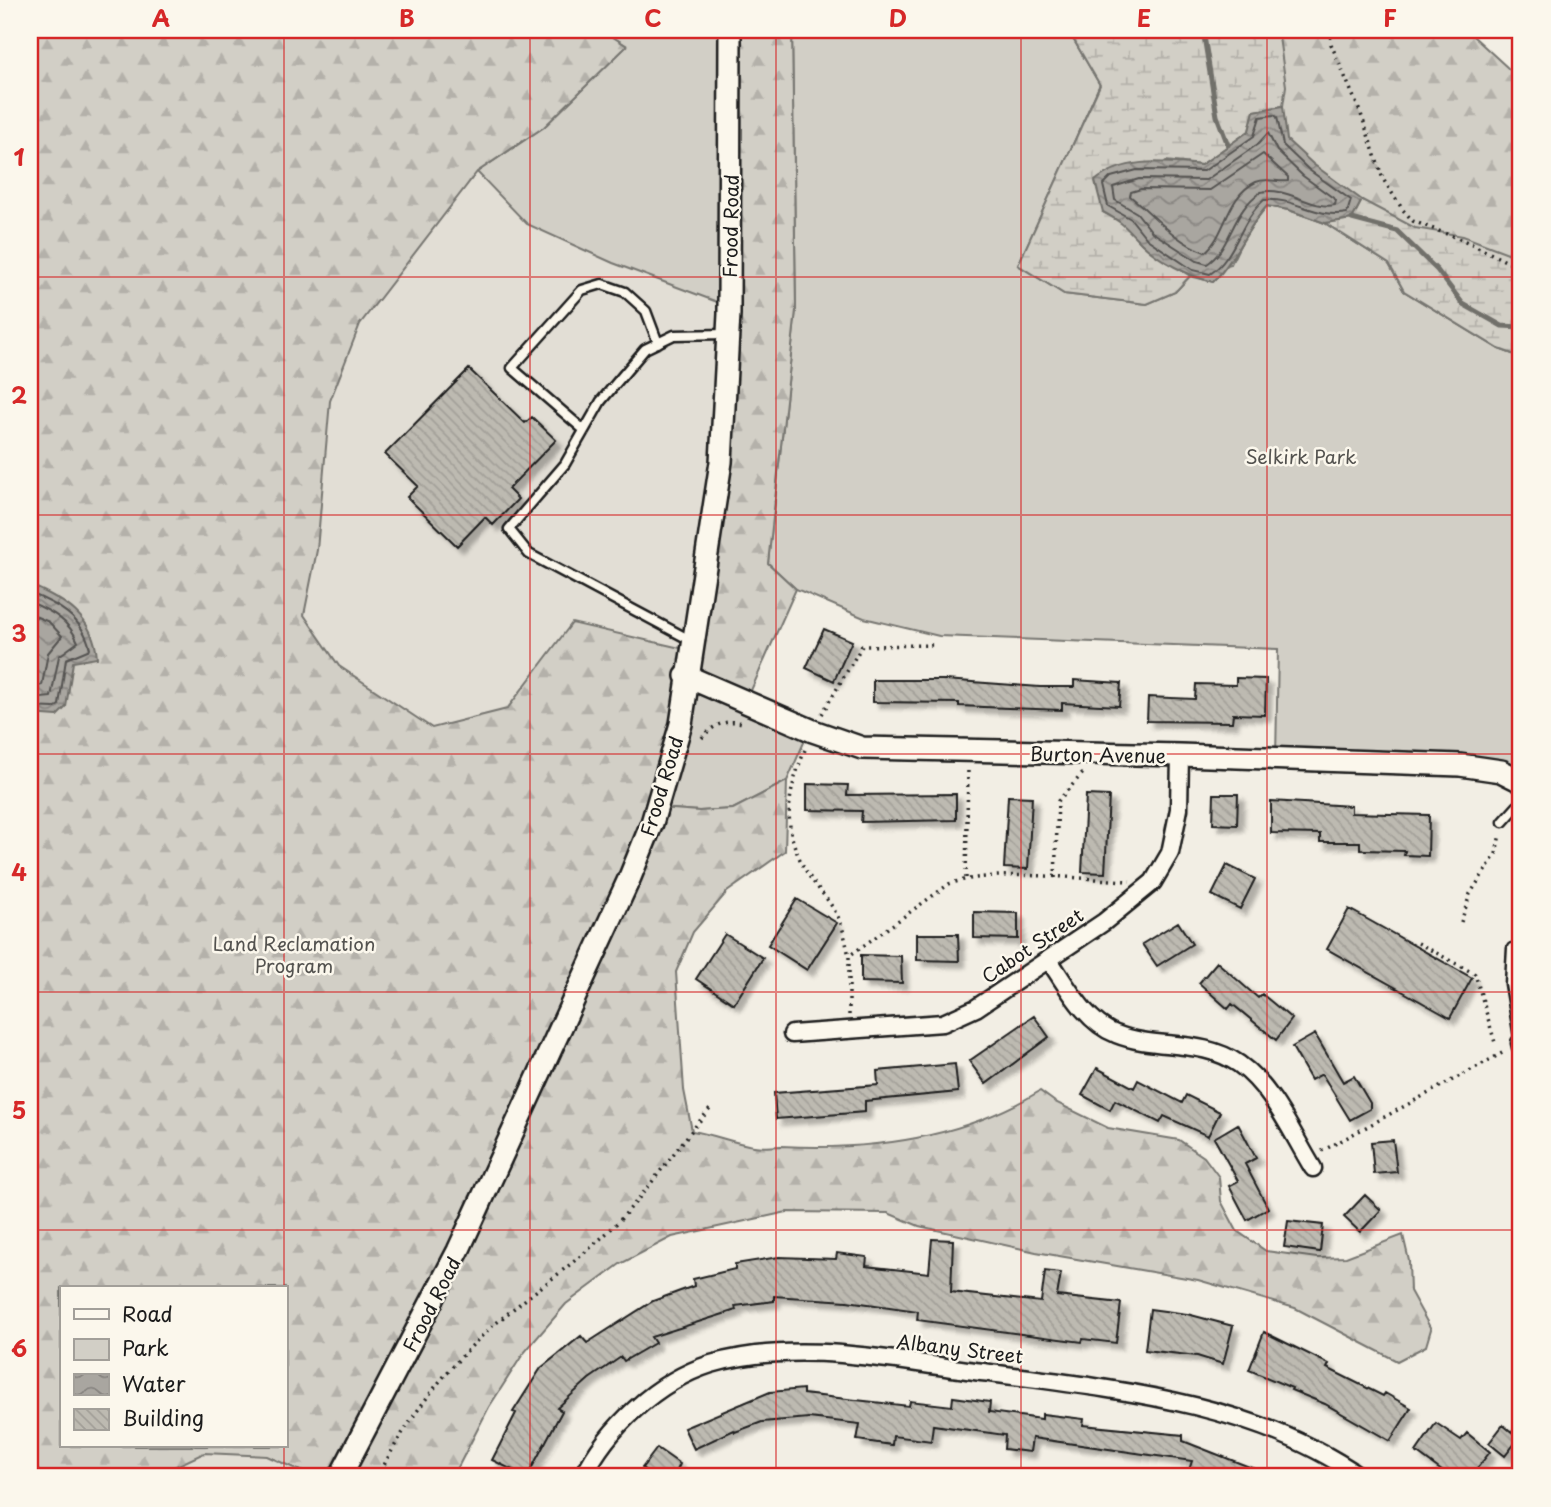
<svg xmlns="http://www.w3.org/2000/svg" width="1551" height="1507" font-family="'Playpen Sans',sans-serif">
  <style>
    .built { fill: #e2ded5 }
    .green { fill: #d2cfc6; stroke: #777671; stroke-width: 2 }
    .forest { fill: url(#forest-firs); stroke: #777671; stroke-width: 2; fill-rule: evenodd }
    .wetland { fill: url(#wetland-marsh); stroke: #777671; stroke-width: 2 }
    .water { fill: url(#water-waves); stroke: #716f6b; stroke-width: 2 }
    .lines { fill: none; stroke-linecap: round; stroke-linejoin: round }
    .shore { stroke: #545351; stroke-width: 2 }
    .stream { stroke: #716f6b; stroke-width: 5 }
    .building { fill: url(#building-back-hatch); stroke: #1c1c1c; stroke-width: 2; filter: url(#shadow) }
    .service-casing { stroke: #1c1c1c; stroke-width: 13 }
    .minor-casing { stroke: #1c1c1c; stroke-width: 21 }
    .tertiary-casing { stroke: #1c1c1c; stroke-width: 26 }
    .path { stroke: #1c1c1c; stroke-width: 3.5; stroke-dasharray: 2 5; stroke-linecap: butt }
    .service { stroke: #fbf7ec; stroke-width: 8 }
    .minor { stroke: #fbf7ec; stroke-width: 16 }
    .tertiary { stroke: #fbf7ec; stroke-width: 21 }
    .grid { fill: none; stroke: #d62828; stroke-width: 2; stroke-opacity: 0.55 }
    .labels { text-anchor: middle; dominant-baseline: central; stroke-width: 5; stroke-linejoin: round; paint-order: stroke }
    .street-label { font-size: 19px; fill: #1c1c1c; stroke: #fbf7ec }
    .park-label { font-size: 19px; fill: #53524f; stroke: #fbf7ec }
    .neatline { fill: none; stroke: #d62828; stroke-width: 2.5 }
    .grid-label { font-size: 23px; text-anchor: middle; font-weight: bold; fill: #d62828 }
  </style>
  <defs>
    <pattern id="forest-firs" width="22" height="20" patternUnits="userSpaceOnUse" patternTransform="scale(1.75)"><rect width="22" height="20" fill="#d2cfc6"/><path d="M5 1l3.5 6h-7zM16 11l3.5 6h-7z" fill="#b4b1aa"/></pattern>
    <pattern id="wetland-marsh" width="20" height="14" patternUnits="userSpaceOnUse" patternTransform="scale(1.75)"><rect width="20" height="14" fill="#d2cfc6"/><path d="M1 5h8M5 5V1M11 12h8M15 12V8" fill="none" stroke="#b4b1aa"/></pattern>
    <pattern id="water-waves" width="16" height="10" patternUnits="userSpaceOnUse" patternTransform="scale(1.75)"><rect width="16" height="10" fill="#a9a6a0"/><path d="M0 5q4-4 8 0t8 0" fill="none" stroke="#898682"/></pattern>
    <pattern id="building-back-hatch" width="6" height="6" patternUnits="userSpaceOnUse" patternTransform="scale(1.75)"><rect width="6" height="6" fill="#bdbab1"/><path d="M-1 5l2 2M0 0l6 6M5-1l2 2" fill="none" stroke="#a29f98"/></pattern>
    <filter id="shadow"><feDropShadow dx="6" dy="6" stdDeviation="2" flood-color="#0004"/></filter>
  </defs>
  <rect width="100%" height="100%" fill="#f2eee4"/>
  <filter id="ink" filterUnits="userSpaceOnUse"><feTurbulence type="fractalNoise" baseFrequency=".0143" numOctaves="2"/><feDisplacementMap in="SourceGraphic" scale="14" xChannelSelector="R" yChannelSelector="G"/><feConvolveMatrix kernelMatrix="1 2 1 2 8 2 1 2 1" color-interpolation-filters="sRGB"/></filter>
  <g filter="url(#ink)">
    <path class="built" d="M477,172L527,224L613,263L728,306L725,371L689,650L572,624L507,709L432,728L339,666L304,615L317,550L330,401L360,324Z
      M203,1453L267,1456L314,1477H165L172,1468Z"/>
    <path class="green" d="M602,30H728V306L613,263L527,224L477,172L544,127L627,46Z
      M792,30H1068L1100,84L1019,266L1175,292L1190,276L1231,264L1249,226L1267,206L1289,210L1325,223L1389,264L1404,291L1499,349L1521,357V782L1500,772L1276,759L1278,649L939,636L864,618L796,589L768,563L796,310Z
      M684,677L809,731L787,781L733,809L699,811L646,807Z"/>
    <path class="forest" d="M30,30H602L627,46L544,127L477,172L360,324L330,401L317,550L304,615L339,666L432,728L507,709L572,623L689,650L720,461L728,30H792L796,310L768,563L796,589L745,704L685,677L647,807L699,811L733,809L787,781L785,851L727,892L693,932L676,972L684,1090L692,1131C713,1134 733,1143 754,1146C763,1148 772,1146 781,1146C871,1151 963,1138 1040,1091L1055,1102L1108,1128L1179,1140L1204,1157L1219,1177L1221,1201L1237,1231L1266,1251L1317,1258L1346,1257L1403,1235L1409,1261L1410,1291L1431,1329L1426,1346L1397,1361L1295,1308L1198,1280L1036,1252L919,1226L888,1213L787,1212L672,1237L620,1264L566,1304L523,1354L489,1407L453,1477H314L267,1456L204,1453L172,1468L165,1477H44L30,1458ZM61,1288H285V1446H61Z
      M1068,30H1472L1473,36L1521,80V357L1499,349L1404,291L1389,264L1325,223L1289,210L1267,206C1245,230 1236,260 1213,282L1190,276L1175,292L1147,304L1064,294L1018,265L1100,85Z"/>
    <path class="wetland" d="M1068,30H1278L1286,86L1283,106L1254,111L1249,131L1201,165L1166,161L1103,212L1126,224L1142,244L1190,276L1175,292L1147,304L1064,294L1018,265L1100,85Z
      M1362,200L1415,228L1463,236L1521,258V357L1499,349L1404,291L1389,264L1325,223L1352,219Z"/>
    <path class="water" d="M1283,106L1287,140L1313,164L1362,200L1352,219L1325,223L1289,210L1267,206C1245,230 1236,259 1213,282C1189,276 1159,261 1141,243C1124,226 1125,224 1103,212L1095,181C1125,156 1165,162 1201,165L1249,131L1254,111Z
      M30,585C65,600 94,617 97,658L73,662L66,707L57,716L30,714Z"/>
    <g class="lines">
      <path class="shore" d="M1274,115L1277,117L1283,145L1309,170L1351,200L1347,213C1316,219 1295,197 1264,200C1240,220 1236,257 1210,274L1193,270L1147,239L1131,219L1108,206L1103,185L1111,177L1137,170L1204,171L1254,136L1260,117Z
        M1268,133L1277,151L1303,176L1336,200L1335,205C1311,210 1287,186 1261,192C1232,210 1231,249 1207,264L1197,261L1152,232L1137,213L1115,200L1113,187L1139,179L1206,180L1258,144Z
        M1263,154L1288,177V181C1278,183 1267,177 1256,182C1226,196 1226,236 1205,252C1176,243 1153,214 1130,196L1131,192L1141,189L1210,190Z
        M30,593C57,604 83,617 90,649L66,659L59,705L54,708L30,707
        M30,602C51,611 69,620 78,642L59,656L51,697L30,699
        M30,614L49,622L62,636L48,653L42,685L30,688"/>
      <path class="stream" d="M1203,30L1217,116L1228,145
        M1352,219L1397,231L1437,270L1463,304L1502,326L1521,327"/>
    </g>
    <path class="building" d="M469,369L525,423L532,417L556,440L508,489L518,499L493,525L485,517L457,546L407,497L418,486L385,454Z
      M824,629L852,641L834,681L806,668Z
      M1236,678L1266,679L1265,715L1233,714L1232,722L1147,721L1148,697L1195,699L1196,684L1236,685Z
      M873,680H945L1040,687H1074V680L1121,683L1119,706L1062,703V710L959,706V703L873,702Z
      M807,784L848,785L847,795L956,794V820L861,822L862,811L807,810Z
      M1214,794H1238L1237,825L1213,824Z
      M1086,795L1109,796L1105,873L1082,872Z
      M1008,796L1032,797L1028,869L1004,868Z
      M1271,801L1351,806V813L1429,815L1428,856L1404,855L1405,851L1360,850V842H1320V834L1271,833Z
      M1227,865L1255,879L1240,909L1212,895Z
      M797,899L837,923L807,970L768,945Z
      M1349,909L1472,978L1450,1018L1327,949Z
      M974,912L1018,913V939L974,938Z
      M1178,922L1192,944L1157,966L1142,944Z
      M725,934L763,958L734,1004L696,979Z
      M917,934H958L959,961L917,960Z
      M861,955L901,956L902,983L861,982Z
      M1217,962L1258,998L1262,994L1292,1019L1276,1040L1232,1004L1228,1009L1199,983Z
      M1034,1016L1049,1037L986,1084L969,1061Z
      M1315,1034L1343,1082L1354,1076L1370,1103V1109L1350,1120L1322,1074L1311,1080L1292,1047Z
      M955,1064L958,1092L865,1101V1112L776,1119L774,1093L878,1085L877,1071Z
      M1097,1068L1134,1088L1138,1080L1182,1103L1186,1095L1220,1112L1208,1136L1164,1116L1160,1123L1115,1100L1110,1110L1082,1095Z
      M1238,1124L1256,1158L1245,1164L1268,1208L1247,1220L1229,1186L1238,1181L1214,1138Z
      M1393,1140L1397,1172L1374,1174L1371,1142Z
      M1365,1195L1381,1210L1360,1232L1344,1217Z
      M1288,1221L1323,1225L1320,1252L1284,1247Z
      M932,1239L953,1240L951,1292L1041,1302L1045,1271L1061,1273L1057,1296L1121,1303L1116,1343L1083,1339L1082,1342L917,1320L918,1311L847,1301L774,1296V1301L735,1306L736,1310L651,1337L655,1343L624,1361L621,1357L589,1379L557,1408L562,1411L527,1477L492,1460L516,1413L513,1412L541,1368L581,1336L587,1343L653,1301L694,1286L693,1279L735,1269V1264L779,1257L836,1259L837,1253L867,1257L866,1266L929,1273Z
      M1150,1309L1187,1314L1233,1326L1223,1364L1197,1356L1145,1350Z
      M1264,1332L1329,1364L1327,1368L1383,1396L1385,1393L1411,1408L1390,1441L1325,1404L1291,1390L1292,1388L1249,1370Z
      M803,1389V1394L909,1406L910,1401L952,1406L953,1397L990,1402L989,1412L1042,1419V1414L1084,1419L1083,1425L1183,1435V1441L1275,1477H1208L1189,1470L1192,1461L1032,1438L1030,1452L1004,1449L1005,1435L933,1425L931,1441L893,1436L892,1445L857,1440L860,1424L809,1418L762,1422L735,1432L734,1430L694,1449L684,1428L770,1392Z
      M1436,1423L1461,1440L1467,1433L1490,1452L1470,1477H1450L1416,1452Z
      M1503,1425L1519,1438L1505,1456L1489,1443Z
      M657,1448L680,1464L674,1477H654L642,1468Z"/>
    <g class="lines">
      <g class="service-casing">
        <path id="service" d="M584,430L512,368L582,290L602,284L625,292L646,311L658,343
          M692,641L529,554L509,529L565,464L601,401L645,349L674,335L727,334
          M1503,822L1521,802
          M1512,948L1510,984L1520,1043"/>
      </g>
      <g class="minor-casing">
        <path id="minor" d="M1049,960C1066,985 1086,1023 1116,1034C1156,1050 1202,1038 1239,1064C1273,1088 1292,1134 1313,1168
          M792,1034L943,1023L976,1008L1104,922L1153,882L1170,853L1179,809L1180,755
          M1520,1043L1521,1047
          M583,1477C607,1428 657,1381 711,1364C793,1340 884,1359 967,1370C1100,1388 1248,1398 1361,1477"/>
      </g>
      <g class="tertiary-casing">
        <path id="tertiary" d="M686,676L813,731L862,748L1180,755L1460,765L1501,771L1521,781
          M340,1477L458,1251L630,877L652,823L681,724L721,462L729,314L730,30"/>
      </g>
      <path class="path" d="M1330,30L1331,44L1361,114L1383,179L1403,210L1413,221L1470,243L1521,269
        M822,714L862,646L936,645
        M702,738C713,725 726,719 743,723
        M805,750C785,798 781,833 811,879C820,891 833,905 839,919C844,930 846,944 849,956
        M966,878L968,769
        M1055,878L1058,801L1084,772
        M1461,922L1470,894L1496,854L1500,834
        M1418,943L1475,974L1496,1046
        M849,1015V956L949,884C996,868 1078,879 1130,881
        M1322,1151L1506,1051
        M378,1477C406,1419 452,1360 501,1319C538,1288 577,1262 612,1228C648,1192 676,1147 710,1109"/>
      <use href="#service" class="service"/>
      <use href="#minor" class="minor"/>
      <use href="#tertiary" class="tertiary"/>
    </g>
  </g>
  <path class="grid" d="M284,30V1288M530,30V1477M776,30V1477M1021,30V1477M1267,30V1477M30,277H1521M30,515H1521M30,754H1521M30,992H1521M30,1230H1521M284,1446V1477"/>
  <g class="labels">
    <g class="street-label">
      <text transform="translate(730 226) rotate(-89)">Frood Road</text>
      <text transform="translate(1098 754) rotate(1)">Burton Avenue</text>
      <text transform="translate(661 786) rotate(-73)">Frood Road</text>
      <text transform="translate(1032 945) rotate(-34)">Cabot Street</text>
      <text transform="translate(431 1304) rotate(-63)">Frood Road</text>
      <text transform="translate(960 1348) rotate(7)">Albany Street</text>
    </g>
    <g class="park-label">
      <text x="1301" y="456">Selkirk Park</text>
      <text x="294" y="943">Land Reclamation<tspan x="294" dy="22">Program</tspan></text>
    </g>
  </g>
  <rect width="1551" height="1507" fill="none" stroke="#fbf7ec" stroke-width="77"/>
  <rect x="60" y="1286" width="228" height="161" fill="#fbf7ec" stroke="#a29f99" stroke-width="2"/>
  <rect x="74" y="1309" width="35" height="10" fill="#fbf7ec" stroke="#a29f99" stroke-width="2"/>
  <text x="122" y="1322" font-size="21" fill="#1c1c1c">Road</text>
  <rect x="74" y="1339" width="35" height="21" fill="#d2cfc6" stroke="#a29f99" stroke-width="2"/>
  <text x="122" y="1356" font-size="21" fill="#1c1c1c">Park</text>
  <rect x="74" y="1374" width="35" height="21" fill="url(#water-waves)" stroke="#a29f99" stroke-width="2"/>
  <text x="122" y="1392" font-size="21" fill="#1c1c1c">Water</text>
  <rect x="74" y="1409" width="35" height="21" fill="url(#building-back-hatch)" stroke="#a29f99" stroke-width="2"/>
  <text x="122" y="1426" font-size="21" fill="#1c1c1c">Building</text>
  <rect x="38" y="38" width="1474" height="1430" class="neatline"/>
  <g class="grid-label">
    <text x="161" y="27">A</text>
    <text x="407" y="27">B</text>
    <text x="653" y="27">C</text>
    <text x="898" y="27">D</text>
    <text x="1144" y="27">E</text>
    <text x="1390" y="27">F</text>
    <text x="19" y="166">1</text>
    <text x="19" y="404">2</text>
    <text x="19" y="642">3</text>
    <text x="19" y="881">4</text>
    <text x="19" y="1119">5</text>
    <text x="19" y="1357">6</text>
  </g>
</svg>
